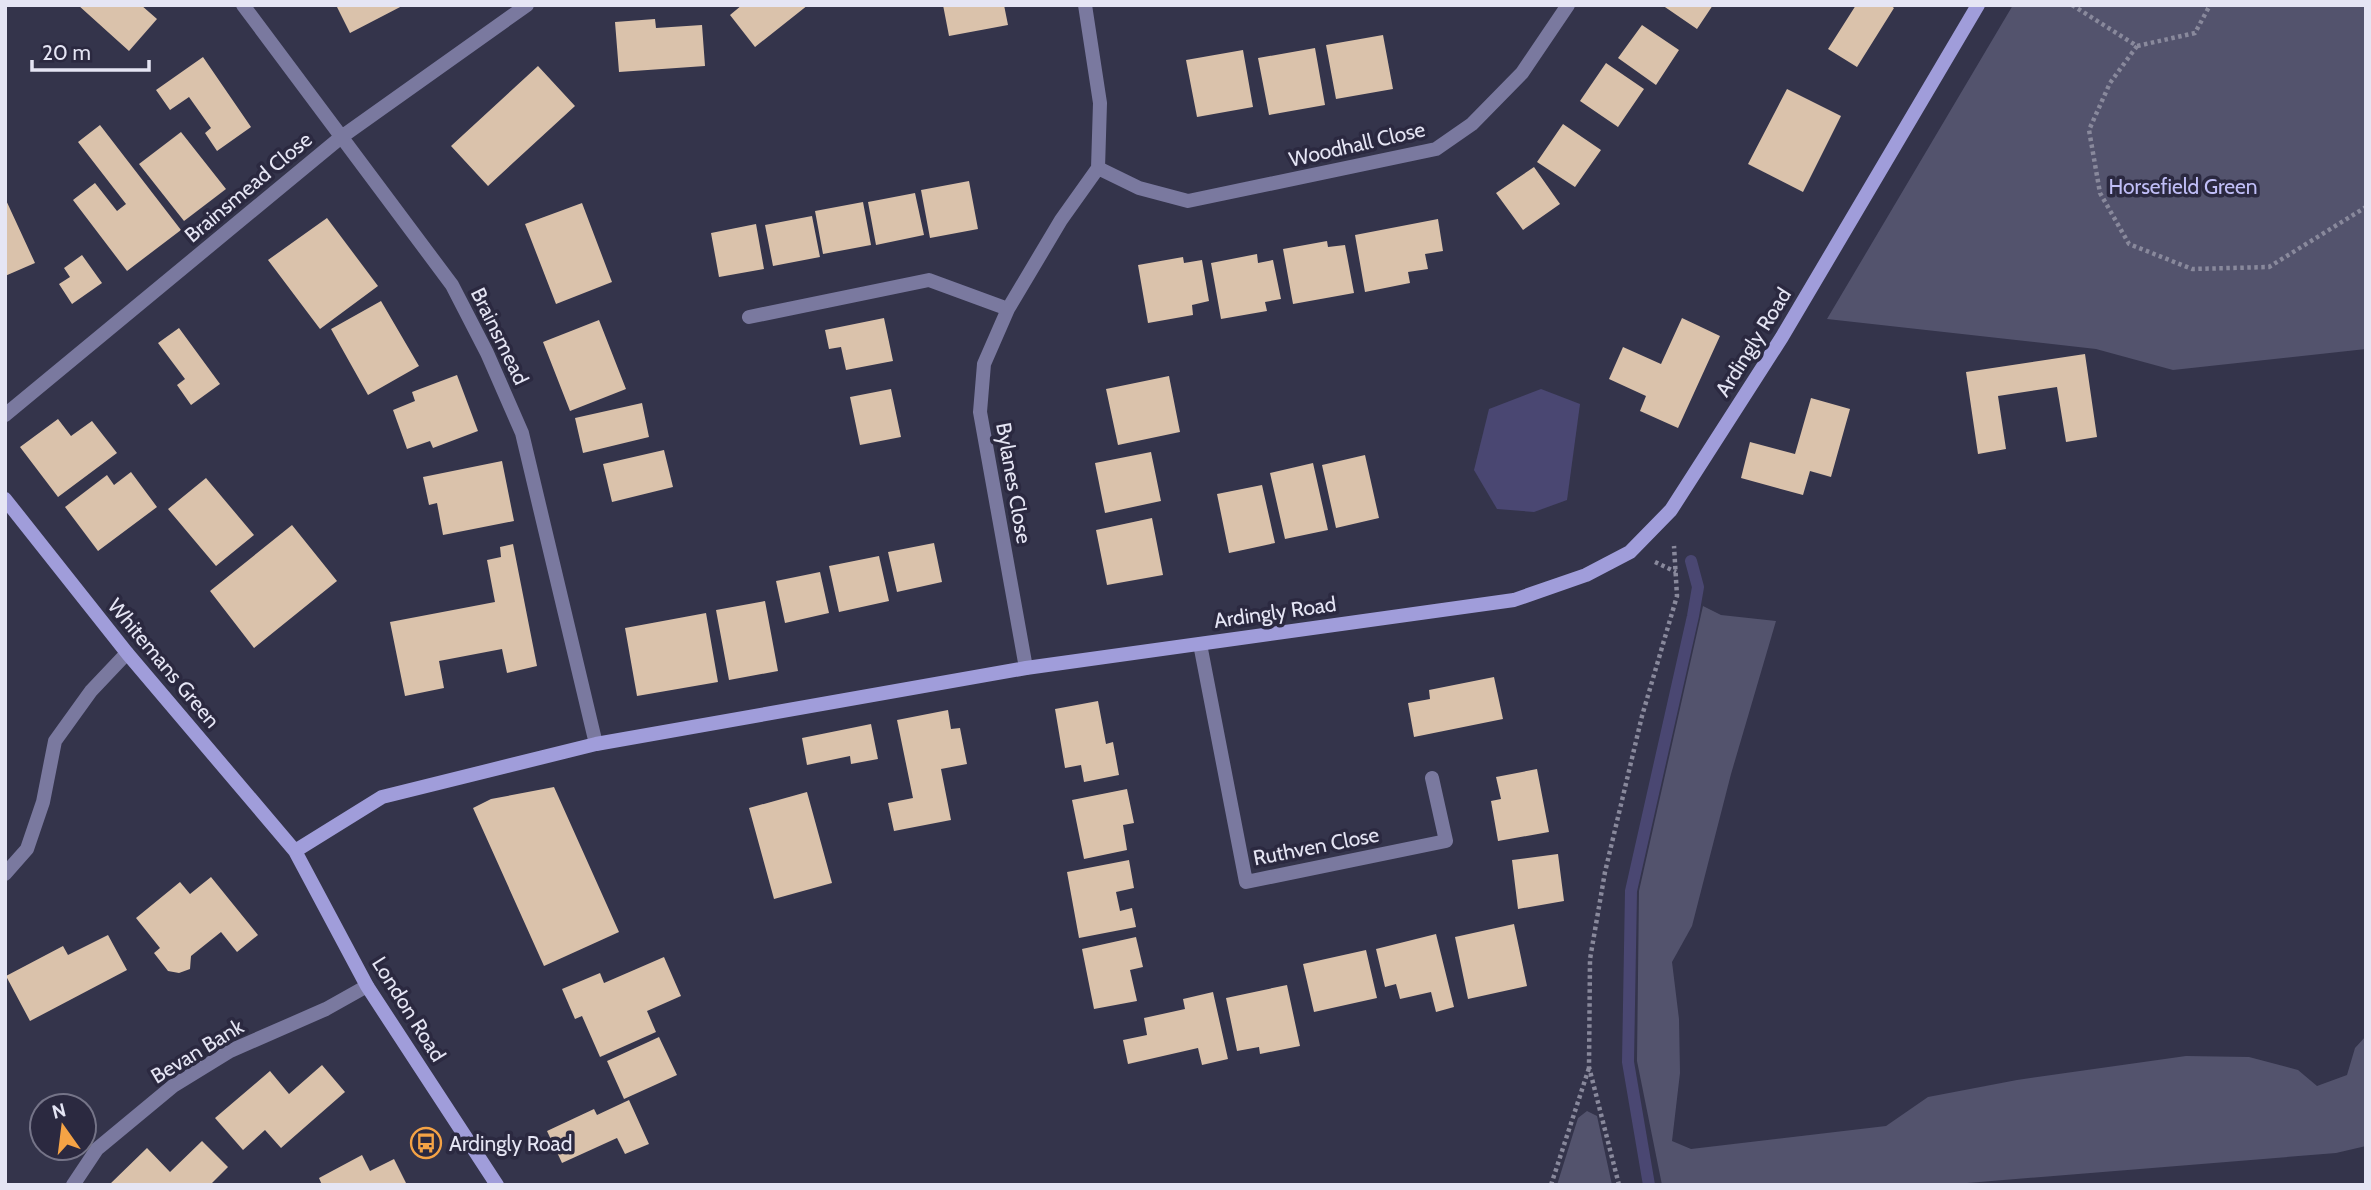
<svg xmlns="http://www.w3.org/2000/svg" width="2371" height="1190" font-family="Cabin,sans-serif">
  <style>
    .green { fill: #53536d }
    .water { fill: #4a4772 }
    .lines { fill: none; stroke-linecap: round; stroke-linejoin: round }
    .stream { stroke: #4a4772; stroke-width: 12 }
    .building { fill: #dac2ab }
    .path { stroke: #89899c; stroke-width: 4.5; stroke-dasharray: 3.5 3.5; stroke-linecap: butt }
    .street { stroke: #7a799f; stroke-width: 14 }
    .secondary { stroke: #a09dda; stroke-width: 14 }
    .labels { text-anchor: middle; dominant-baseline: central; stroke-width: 7; stroke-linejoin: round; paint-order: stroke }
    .street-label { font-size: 21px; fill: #e5e5f4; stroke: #2b2940 }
    .park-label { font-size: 21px; fill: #c0bef7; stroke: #2b2940 }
    .poi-label { font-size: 21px; fill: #e5e5f4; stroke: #2b2940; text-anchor: start }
  </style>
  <rect width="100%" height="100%" fill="#34344b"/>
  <path class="green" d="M2013,5H2366V349L2173,370L2096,349L1827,319Z
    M1703,606L1721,615L1776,621L1731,774L1692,926L1672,962L1679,1019L1680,1073L1672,1141L1691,1149L1886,1126L1928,1097L2017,1080L2186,1056L2249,1057L2298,1070L2317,1086L2347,1075L2355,1048L2366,1036V1146L2336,1153L1943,1185H1662L1637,1061L1639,891Z
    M1587,1111L1597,1116L1612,1185H1557L1578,1118Z"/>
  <path class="water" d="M1541,389L1580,404L1567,500L1534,512L1497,509L1474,470L1489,409Z"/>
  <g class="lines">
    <path class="stream" d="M1649,1185L1628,1062L1631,891L1693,616L1698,587L1691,561"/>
  </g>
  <path class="building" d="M78,5H141L157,19L129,51Z
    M336,5H404L350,33Z
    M742,5H808L755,47L730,15Z
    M943,5H1004L1008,25L949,36Z
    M1662,5H1713L1697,29Z
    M1856,5H1890L1894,8L1857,67L1828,49Z
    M655,19L656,28L702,25L705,66L619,72L615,22Z
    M1642,25L1679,50L1656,85L1618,58Z
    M1383,35L1393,89L1336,99L1326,45Z
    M1315,48L1325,105L1269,115L1258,58Z
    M1243,50L1253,107L1197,117L1186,60Z
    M203,57L251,127L217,151L205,133L211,128L189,97L170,110L156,90Z
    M1606,63L1644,89L1618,127L1580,101Z
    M538,66L575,106L488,186L451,146Z
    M1787,89L1841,116L1803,192L1748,164Z
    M1563,124L1601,150L1575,187L1537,162Z
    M100,125L181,230L127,271L73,200L95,183L117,211L126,204L78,142Z
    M181,132L226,189L184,221L139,164Z
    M1534,167L1560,204L1523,230L1496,193Z
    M969,181L978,229L930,238L921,190Z
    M915,193L924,235L876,245L868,202Z
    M5,198L35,263L5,276Z
    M863,202L871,245L823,254L815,211Z
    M582,203L612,282L556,304L525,224Z
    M812,216L820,257L773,266L765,225Z
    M327,218L378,286L320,329L268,260Z
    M1438,219L1443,251L1425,254L1428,269L1408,272L1410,283L1365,292L1355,235Z
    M756,224L764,269L719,277L711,233Z
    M1327,241L1328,247L1345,245L1354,293L1293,304L1283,249Z
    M1257,254L1258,263L1273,260L1281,299L1265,302L1267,311L1221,319L1211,263Z
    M82,255L102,283L72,304L59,284L70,277L64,268Z
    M1183,257L1184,263L1202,260L1209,301L1192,305L1193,315L1148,323L1138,265Z
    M381,301L419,366L368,395L331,329Z
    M884,318L893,361L846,370L841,347L829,349L825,330Z
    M1682,318L1720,336L1678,428L1640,411L1646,396L1609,379L1623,347L1661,364Z
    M599,320L626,389L570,411L543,342Z
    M179,328L220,384L191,405L177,385L185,379L158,343Z
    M2085,354L2097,437L2066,442L2057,387L1998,396L2006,449L1978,454L1966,372Z
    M457,375L478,431L433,448L430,441L407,449L393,410L415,401L412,392Z
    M1169,376L1180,432L1118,445L1106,389Z
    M891,389L901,437L860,445L850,397Z
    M1811,398L1850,409L1831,477L1810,471L1803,495L1741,478L1750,442L1795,454Z
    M642,403L649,437L583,453L575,418Z
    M58,419L71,436L92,421L117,453L58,497L20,447Z
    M664,450L673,487L612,502L603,464Z
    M1151,452L1161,501L1105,513L1095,463Z
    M1365,455L1379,518L1336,528L1322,465Z
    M502,461L514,521L443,535L437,503L429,505L423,477Z
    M1313,463L1328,530L1285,539L1270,473Z
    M131,472L157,507L98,551L65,507L107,475L114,485Z
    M206,478L254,535L216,566L168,509Z
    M1262,485L1275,543L1229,553L1217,494Z
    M1152,518L1163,575L1107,585L1096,530Z
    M292,525L337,581L254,648L210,591Z
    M934,543L942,582L897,592L888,552Z
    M513,544L537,666L507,673L502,649L439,661L444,688L405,696L390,622L495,602L487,560L501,557L500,547Z
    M879,556L889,601L839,612L829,566Z
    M820,572L829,613L785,623L776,581Z
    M765,601L778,671L729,680L716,610Z
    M706,613L718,682L637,696L625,628Z
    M1494,677L1503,719L1414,737L1408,703L1430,699L1429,690Z
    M1098,701L1106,744L1113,742L1119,775L1084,782L1081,765L1065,768L1055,709Z
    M948,710L951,729L960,728L967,764L941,769L951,820L894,831L888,803L913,798L897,720Z
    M871,724L878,759L851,764L850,756L807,765L802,738Z
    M1537,769L1549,832L1498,841L1491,801L1501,799L1496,777Z
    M554,787L619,932L544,966L473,808L491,799Z
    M1127,789L1134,823L1123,825L1127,850L1084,859L1072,800Z
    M807,792L832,883L774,899L749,808Z
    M1558,854L1564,901L1518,909L1512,860Z
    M1129,860L1134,888L1116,892L1120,911L1132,908L1136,927L1079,938L1067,872Z
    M211,877L258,935L237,952L221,932L191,956L190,969L179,973L168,971L154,953L160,948L136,918L180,882L190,894Z
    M1514,924L1527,986L1468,999L1455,937Z
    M1436,934L1454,1007L1436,1012L1431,992L1400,999L1396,984L1385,987L1376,949Z
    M108,935L127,970L30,1021L6,976L63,946L68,955Z
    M1136,937L1143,967L1130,970L1137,1001L1094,1009L1082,949Z
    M1366,950L1377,998L1314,1012L1303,964Z
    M664,957L681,996L647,1011L656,1032L600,1057L582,1016L575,1019L562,989L600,973L604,983Z
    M1287,985L1300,1046L1260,1054L1259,1047L1237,1051L1226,998Z
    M1213,992L1228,1059L1202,1065L1198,1048L1128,1064L1123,1040L1147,1035L1144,1018L1185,1009L1183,999Z
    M659,1037L677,1075L624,1099L607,1061Z
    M322,1065L345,1092L281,1148L265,1130L243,1150L215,1118L270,1071L289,1094Z
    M629,1100L649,1144L625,1154L617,1138L562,1163L547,1131L594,1109L597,1115Z
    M202,1141L228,1167L210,1185H109L147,1148L170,1172Z
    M362,1155L370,1171L394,1159L407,1185H322L319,1178Z"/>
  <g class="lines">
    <path class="path" d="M2072,5L2137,46L2195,33L2210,5
      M2137,46L2110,83L2089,130L2100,193L2129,244L2192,269L2269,267L2366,207
      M1655,562L1676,572
      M1551,1185L1589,1068
      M1619,1185L1589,1067L1590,959L1605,872L1642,716L1677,596L1674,546"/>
    <path class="street" d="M243,5L452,285L487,353L522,433L596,744
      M1098,168L1139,188L1188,201L1436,149L1472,124L1522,73L1568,5
      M749,317L929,280L1008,309
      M5,415L340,138L527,5
      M1200,644L1246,882L1446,841L1432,778
      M1026,668L980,412L984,364L1008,309L1061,220L1098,168L1100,103L1085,5
      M5,874L27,849L43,802L55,741L91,691L127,653
      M73,1185L97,1149L173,1086L230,1051L326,1009L367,986"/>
    <path class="secondary" d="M5,499L127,653L295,851L367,986L497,1185
      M295,851L382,797L596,744L1026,668L1514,600L1586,575L1630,552L1671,510L1782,337L1978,5"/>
  </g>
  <defs>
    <g id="bus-ring" transform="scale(1.575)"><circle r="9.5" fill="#2b2940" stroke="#f5a345" stroke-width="1.5"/><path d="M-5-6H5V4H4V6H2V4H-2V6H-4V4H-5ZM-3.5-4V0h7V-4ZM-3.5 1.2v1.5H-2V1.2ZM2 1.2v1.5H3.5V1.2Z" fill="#f5a345"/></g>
  </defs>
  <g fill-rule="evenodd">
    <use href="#bus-ring" x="426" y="1143"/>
  </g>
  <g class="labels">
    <g class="street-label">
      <text transform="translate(1357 144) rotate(-13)">Woodhall Close</text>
      <text transform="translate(248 187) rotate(-40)">Brainsmead Close</text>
      <text transform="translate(500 336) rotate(64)">Brainsmead</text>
      <text transform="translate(1753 342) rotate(-58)">Ardingly Road</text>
      <text transform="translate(1014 483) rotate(80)">Bylanes Close</text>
      <text transform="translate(1275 612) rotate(-8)">Ardingly Road</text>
      <text transform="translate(164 663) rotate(50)">Whitemans Green</text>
      <text transform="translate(1316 846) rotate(-11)">Ruthven Close</text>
      <text transform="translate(409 1009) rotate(58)">London Road</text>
      <text transform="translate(197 1051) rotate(-31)">Bevan Bank</text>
    </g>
    <g class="park-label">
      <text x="2183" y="186">Horsefield Green</text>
    </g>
    <g class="poi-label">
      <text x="449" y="1143">Ardingly Road</text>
    </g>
  </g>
  <rect width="2371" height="1190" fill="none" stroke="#e5e5f4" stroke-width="14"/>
  <g transform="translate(63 1127) rotate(346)"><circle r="33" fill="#2b2940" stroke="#757488" stroke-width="2"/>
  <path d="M0-5L12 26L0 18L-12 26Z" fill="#f5a345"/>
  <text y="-10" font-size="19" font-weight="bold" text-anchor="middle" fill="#e5e5f4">N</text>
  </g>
  <path d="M32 60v10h117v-10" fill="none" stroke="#e5e5f4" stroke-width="3.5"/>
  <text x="42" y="60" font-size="21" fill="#e5e5f4" stroke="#2b2940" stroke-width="5" paint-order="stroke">20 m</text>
</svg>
